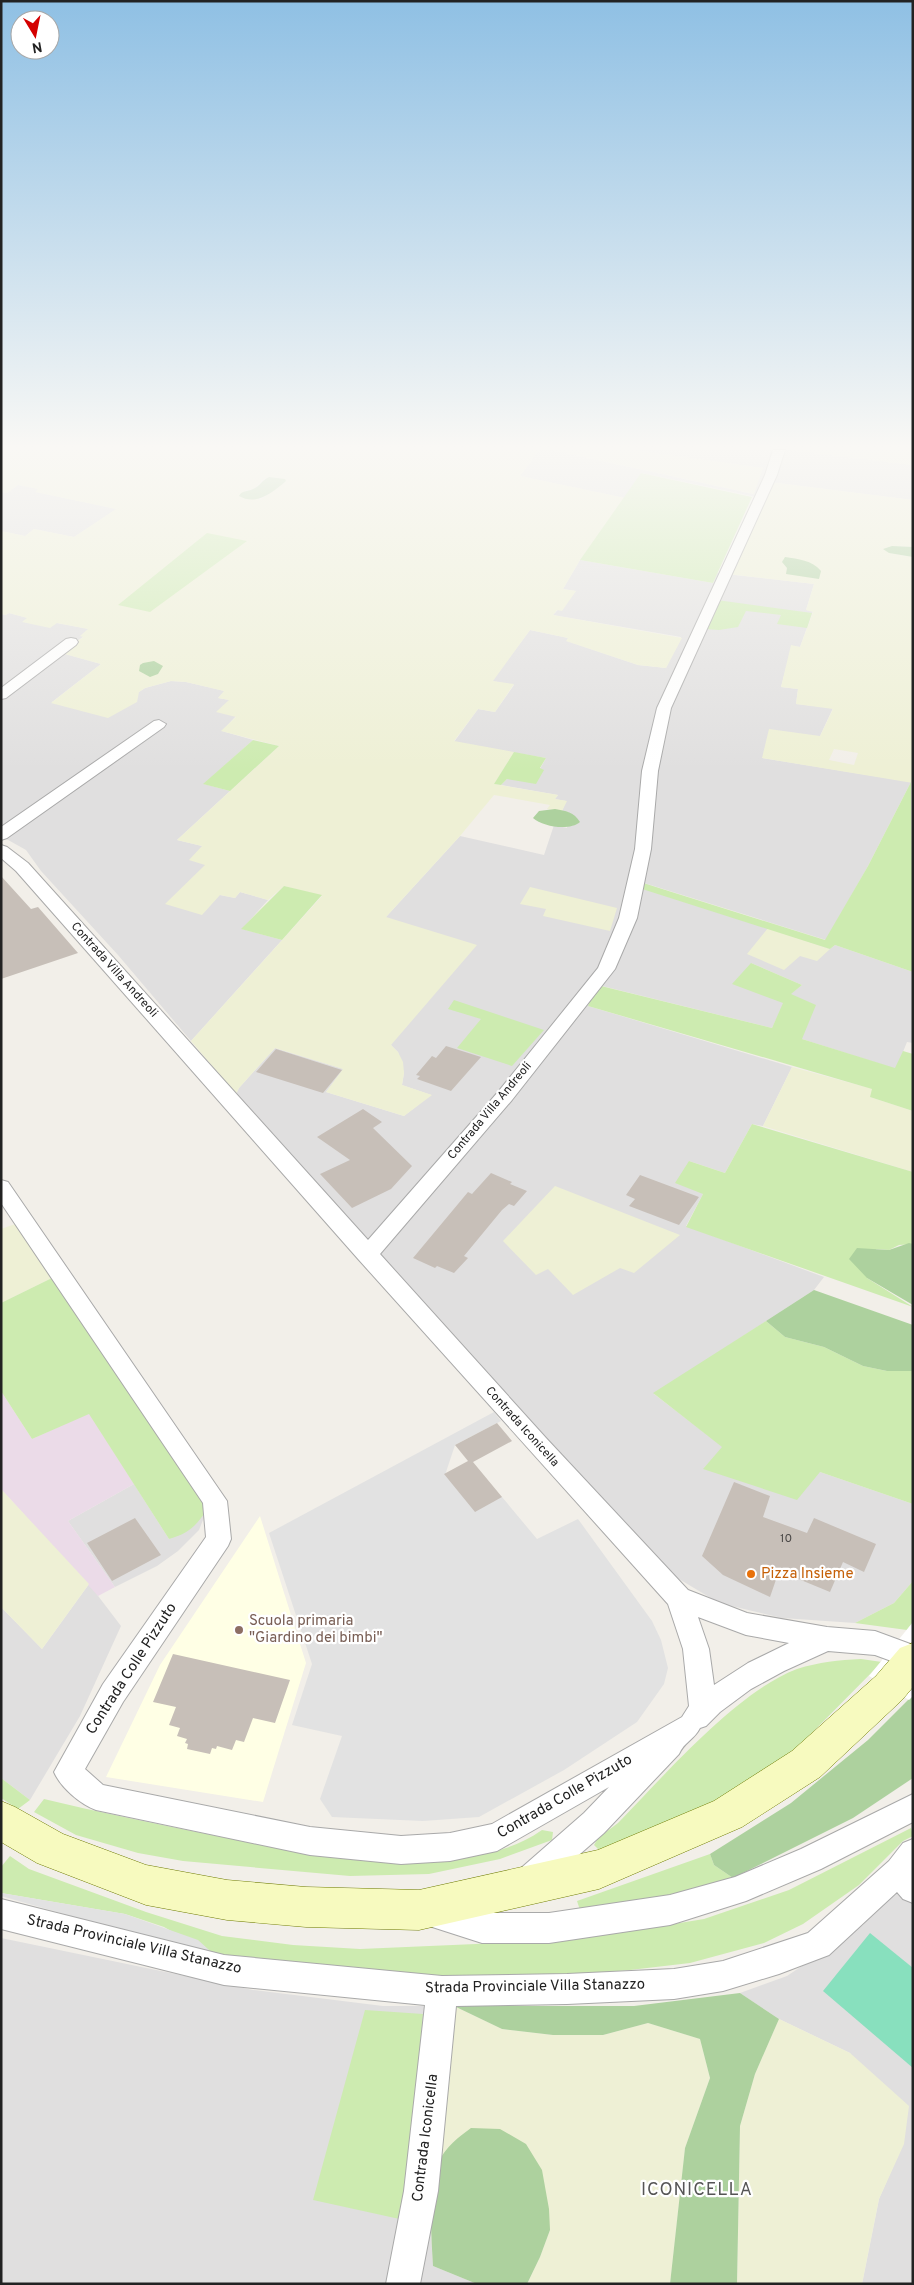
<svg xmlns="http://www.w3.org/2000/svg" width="914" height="2285" font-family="Overpass,sans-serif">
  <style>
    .residential { fill: #e0dfdf }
    .industrial { fill: #ebdbe8 }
    .education { fill: #ffffe5 }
    .farmland { fill: #eef0d5; fill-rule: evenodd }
    .grass { fill: #cdebb0 }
    .forest { fill: #add19e }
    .pitch { fill: #88e0be }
    .parking { fill: #e2e2e2 }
    .pier { fill: #fff }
    .building { fill: #c7bfb8 }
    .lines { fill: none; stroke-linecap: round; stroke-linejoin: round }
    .minor-casing { stroke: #a9a9a9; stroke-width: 2 }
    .secondary-casing { stroke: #707d05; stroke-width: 1 }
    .minor { fill: #fff; fill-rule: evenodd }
    .secondary { fill: #f7fabf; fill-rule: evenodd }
    .food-dot { fill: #e8710a; stroke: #fff; stroke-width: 2 }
    .education-dot { fill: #8d6e63; stroke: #fff; stroke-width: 2 }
    .labels { text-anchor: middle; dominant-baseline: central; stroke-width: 4.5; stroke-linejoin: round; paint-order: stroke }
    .street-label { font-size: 12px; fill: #222; stroke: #fff }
    .near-number-label { font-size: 12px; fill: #4b4948 }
    .near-food-label { font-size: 15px; fill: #c56008; stroke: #fff; text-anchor: start }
    .near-education-label { font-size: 15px; fill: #785e54; stroke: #fff; text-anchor: start }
    .near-street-label { font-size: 15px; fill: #222; stroke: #fff }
    .near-quarter-label { font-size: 18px; letter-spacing: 1px; fill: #555; stroke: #fff }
  </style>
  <rect width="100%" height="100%" fill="#f2efe9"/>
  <path class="residential" d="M539,450H551L753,494L763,468L633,450H788L913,465V500L770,482L761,498L642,473L625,498L520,476Z
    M18,485L39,489L36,492L117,509L74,537L34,529L25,536L1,531V492L7,493Z
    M580,560L713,583L717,573L814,584L806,610L813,611L800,647L792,646L781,687L798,689L796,704L833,708L820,736L762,758L911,782L868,866L826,940L641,882L830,949L835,945L913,972V1043L907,1042L896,1069L802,1039L790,994L802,985L751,963L784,1003L772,1028L598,985L588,1006L792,1067L763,1126L752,1124L725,1173L689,1161L703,1194L686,1226L824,1277L814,1290L654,1394L723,1447L704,1469L820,1472L913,1504V1581L894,1603L855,1623L782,1618L719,1603L674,1576L634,1537L236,1094L239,1088L275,1048L344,1069L326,1092L404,1116L431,1095L402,1085L404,1073L398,1052L391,1045L386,917L460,836L544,855L554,825L567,828L569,812L562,811L566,801L555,799L558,795L501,785L507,779L543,770L540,769L546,758L454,742L478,709L495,712L514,685L492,681L530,630L568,638L567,641L638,665L666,668L681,637L553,615L576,591L563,589Z
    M9,613L28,618L23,622L57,623L89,629L84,636L62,653L101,664L52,702L139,692L145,688L171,681L186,682L225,691L218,698L230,700L236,716L222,731L253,740L204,784L230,791L177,840L202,846L205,864L220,895L235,898L240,892L268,900L242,929L282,940L191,1041L118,955L41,871L26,850L1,836V614L6,615Z
    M134,1484L169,1539L207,1510L199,1530L178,1551L157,1566L115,1587L68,1521Z
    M89,1584L121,1626L80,1716L30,1800L1,1778V1607L42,1649Z
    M913,1863V2284H862L879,2199L903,2144L850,2053L779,2019L740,1993L787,1976L863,1925L899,1884Z
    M1,1938L253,1990L383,2006H454L430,2216L433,2266L477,2284H1Z"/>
  <path class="industrial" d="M1,1391L32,1439L89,1413L134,1484L68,1521L115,1587L98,1596L1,1489Z"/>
  <path class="education" d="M260,1516L306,1663L263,1802L106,1777L160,1665Z"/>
  <path class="farmland" d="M1,450H539L520,476L625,498L580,560L563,589L576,591L562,611L557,610L553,615L682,638L666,668L638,665L566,641L568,638L530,630L493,681L514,684L495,712L478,709L454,741L514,752L494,784L558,795L555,799L567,801L562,811L547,809L550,805L494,795L460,836L386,917L477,945L391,1045L398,1052L403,1062L404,1073L402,1085L432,1095L404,1116L326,1092L343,1069L275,1048L239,1088L236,1094L191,1041L322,896L284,886L268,900L240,892L235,898L220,895L202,915L165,904L205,865L189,860L202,846L177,840L279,746L221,731L236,717L216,712L229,700L218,698L224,691L186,682L171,681L145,688L139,692L137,702L108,718L51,703L101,664L61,653L83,637L80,636L88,629L57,623L50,628L22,622L27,618L9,613L6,615L1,614V531L25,536L34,529L74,537L116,509L35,492L38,489L18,485L7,493L1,492ZM269,477L285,479L279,487L260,500L244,491L254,489L262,480Z
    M553,450H633L763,468L754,494Z
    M788,450H913V465L904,464Z
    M769,482L913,500V547L892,546L889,553L913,557V783L762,758L769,729L820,736L833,709L796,704L798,689L781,687L791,645L800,647L813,612L806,610L814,584L727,574ZM834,749L858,753L854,765L829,760Z
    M530,887L617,908L610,931L543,916L546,909L520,904Z
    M768,928L830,949L817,961L800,956L784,970L747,954Z
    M792,1067L873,1089L870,1097L913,1111V1172L763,1126Z
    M555,1186L680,1235L634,1273L620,1268L573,1295L548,1269L536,1275L503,1241Z
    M21,1222L56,1276L1,1303V1229Z
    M1,1489L89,1584L42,1649L1,1607Z
    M454,2006L502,2029L553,2035H603L648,2023L700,2039L710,2078L685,2148L670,2284H527L540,2257L550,2230L440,2160Z
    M779,2019L850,2053L909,2106L904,2144L879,2199L862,2284H737L740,2126L755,2074Z"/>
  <path class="grass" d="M641,473L752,497L713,583L580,560Z
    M207,533L247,541L150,612L118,605Z
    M717,600L812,613L807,628L777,624L781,615L746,611L738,627L719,630L705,629Z
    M253,740L279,746L230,791L203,784Z
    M514,752L546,758L540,768L544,770L536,784L507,779L501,785L494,784Z
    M911,782L913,972L835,945L830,949L639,888L640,882L825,940L868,866Z
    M284,886L322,895L282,940L241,929Z
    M751,963L802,985L791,994L816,1005L802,1039L895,1068L903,1051L913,1054V1111L870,1097L872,1089L588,1006L597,985L772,1028L783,1003L732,984Z
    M454,1000L544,1030L512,1066L457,1048L481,1019L448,1009Z
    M752,1124L913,1172V1244L899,1245L889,1250L876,1249L867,1278L913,1307L686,1227L703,1194L675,1183L689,1161L725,1173Z
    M56,1276L194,1482L207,1510C195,1527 189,1533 169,1539L89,1414L32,1439L1,1391V1303Z
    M766,1321L785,1337L824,1347L863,1366L887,1371H913V1504L820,1472L797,1500L703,1469L722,1447L653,1393Z
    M913,1581V1622L907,1630L855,1623L894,1603Z
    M861,1659L882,1662L799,1746L728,1796L602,1853L594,1845L598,1838L618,1823C665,1775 736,1692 797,1669C819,1662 839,1660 861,1659Z
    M1,1778L30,1800L18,1809L1,1798Z
    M44,1799C98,1812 152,1823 207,1834C296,1852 373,1871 465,1857C493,1853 518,1847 542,1830L553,1832L552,1840L500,1859L429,1874L350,1876L183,1861L138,1853L76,1835L34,1812Z
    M911,1828L913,1836L903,1841L859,1885L803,1924L764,1943L690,1963L630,1970L485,1982L218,1958L164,1927L125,1914L1,1893V1867L10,1856L29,1869L146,1912L222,1936L293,1945L360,1949L476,1944L612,1934L704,1919L789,1890Z
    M710,1854L714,1865L733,1878L673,1896L580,1910L577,1901Z
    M365,2010L423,2014L404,2220L313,2200Z"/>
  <path class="forest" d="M269,477L285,479L286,481C272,493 256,506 239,496C242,490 247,492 253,489C259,487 262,480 269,477Z
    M892,546L913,547V557L889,553L883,549Z
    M785,557C798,559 812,560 821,571L819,579L786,574L787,568L782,562Z
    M154,661L163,666L158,674L150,677L139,671L140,665L143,663Z
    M555,809C566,811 574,812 580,822C570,831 543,827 533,818L539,811Z
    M909,1243L913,1244V1305L867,1278L849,1259L857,1248L889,1250Z
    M814,1290L913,1325V1371H887L863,1366L824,1347L785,1337L766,1321Z
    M913,1695V1778L853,1818L733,1878L714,1865L710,1854L791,1803L868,1740Z
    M740,1993L779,2019L755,2074L740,2126L737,2284H670L685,2148L710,2078L700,2039L648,2023L603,2035H553L502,2029L454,2006H634Z
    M471,2128L500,2129L526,2144L542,2170L549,2209L550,2230L540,2257L527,2284H477L433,2266C431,2231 428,2196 439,2162C444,2148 460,2136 471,2128Z"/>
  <path class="pitch" d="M870,1933L913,1968V2068L823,1991Z"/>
  <path class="parking" d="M494,1412L501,1421L455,1445L445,1475L502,1497L537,1539L578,1519L652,1621L661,1640L668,1668L664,1684L637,1722L564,1770L479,1817L423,1821L332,1817L320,1799L342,1736L292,1725L312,1664L269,1533Z
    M1,1893L125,1914L198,1940L218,1958L1,1896Z"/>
  <path class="pier" d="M913,1622V1696L909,1700L869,1676Z"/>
  <path class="building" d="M1,876L31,909L38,907L78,953L1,979Z
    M446,1046L481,1057L451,1091L417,1079L420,1076L416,1075L432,1056L436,1058Z
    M276,1049L342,1070L323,1093L256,1072Z
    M363,1109L382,1122L373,1128L412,1166L391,1189L352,1208L320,1174L350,1160L317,1137Z
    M491,1173L512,1182L510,1184L527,1191L514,1206L509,1204L502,1210L464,1256L468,1258L454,1273L437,1266L435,1268L413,1258L468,1192L472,1194Z
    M640,1175L699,1197L679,1225L629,1206L635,1199L626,1195Z
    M497,1423L512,1441L473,1462L502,1497L475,1512L444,1474L468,1461L455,1445Z
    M734,1482L770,1496L763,1517L807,1533L814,1518L876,1544L864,1572L843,1562L830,1592L779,1571L770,1597L723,1575L702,1556Z
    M135,1518L161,1555L112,1581L87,1543Z
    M173,1654L290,1680L275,1723L253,1718L244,1742L236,1740L232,1750L217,1746L216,1749L212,1748L210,1754L187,1749L188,1744L185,1743L187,1739L177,1736L180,1728L169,1725L176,1707L153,1702Z"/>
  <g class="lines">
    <g class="minor-casing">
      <path id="minor" d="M773,450H785L777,475L671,708L658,771L651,849L637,918L615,969L512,1100L380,1254L546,1438L688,1590L747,1613L827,1627L875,1631L913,1645V1669L875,1655L828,1651L784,1671L751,1689L720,1712L706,1726L700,1728C694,1740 684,1742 679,1754L604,1833L540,1889L530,1893L520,1889L515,1879L520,1869L584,1813L609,1787L497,1851L450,1861L401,1864L310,1855L96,1810C80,1804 61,1788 54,1772L103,1684L206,1537L203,1503L1,1203V1180L8,1182L227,1501L231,1539L228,1546L123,1702L85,1769L103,1785L310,1827L401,1836L450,1833L492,1824L682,1717L689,1706L683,1649L668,1604L359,1260L16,871L1,858V845L7,847L28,863L368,1240L498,1092L598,968L619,918L635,849L642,771L657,708L765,475ZM698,1617L746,1635L789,1643L748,1663L714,1685L709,1649Z
        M71,638L76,639L78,642L76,645L6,698L1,699V688L66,639Z
        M159,720L166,724L164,727L7,838L1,840V827L154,721Z
        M913,1794V1822L821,1869L746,1901L670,1925L549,1943H482L423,1924L418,1914L423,1904L433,1899L482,1913H549L670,1895L735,1877L801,1849Z
        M913,1839V1903L903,1899L897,1892L829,1955L779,1974L723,1991L674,1999L567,2004L456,2006L438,2191L420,2284H386L404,2191L425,2005L224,1985L1,1929V1899L224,1955L442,1976L567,1974L674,1969L723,1961L808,1933L889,1861L903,1843Z"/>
    </g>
    <g class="secondary-casing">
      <path id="secondary" d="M913,1643V1687L902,1700L820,1777L742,1827L599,1889L419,1930L306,1927L227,1920L146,1905L37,1863L1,1842V1801L15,1807L63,1834L146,1865L227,1880L306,1887L419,1890L598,1850L714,1801L792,1751L876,1676L900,1648Z"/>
    </g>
    <use href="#minor" class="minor"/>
    <use href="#secondary" class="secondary"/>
  </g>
  <linearGradient id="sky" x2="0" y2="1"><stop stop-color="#8fc0e4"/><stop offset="0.58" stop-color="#f9f8f5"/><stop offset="1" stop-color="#f9f8f5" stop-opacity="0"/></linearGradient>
  <rect width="914" height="770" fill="url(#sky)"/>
  <circle class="food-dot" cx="751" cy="1574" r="5"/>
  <circle class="education-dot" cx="239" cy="1630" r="5"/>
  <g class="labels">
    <g class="street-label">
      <text transform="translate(114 970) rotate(48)">Contrada Villa Andreoli</text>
      <text transform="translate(490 1111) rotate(-50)">Contrada Villa Andreoli</text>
      <text transform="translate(522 1427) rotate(48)">Contrada Iconicella</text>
    </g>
    <g class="near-number-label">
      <text x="786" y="1539">10</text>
    </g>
    <g class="near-food-label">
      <text x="761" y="1574">Pizza Insieme</text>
    </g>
    <g class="near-education-label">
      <text x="249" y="1621">Scuola primaria<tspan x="249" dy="17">"Giardino dei bimbi"</tspan></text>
    </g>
    <g class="near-street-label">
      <text transform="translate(132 1669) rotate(-57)">Contrada Colle Pizzuto</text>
      <text transform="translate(565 1797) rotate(-30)">Contrada Colle Pizzuto</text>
      <text transform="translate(134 1945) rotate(13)">Strada Provinciale Villa Stanazzo</text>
      <text transform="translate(535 1987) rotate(-1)">Strada Provinciale Villa Stanazzo</text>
      <text transform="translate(426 2138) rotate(-83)">Contrada Iconicella</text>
    </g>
    <g class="near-quarter-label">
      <text x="697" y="2190">ICONICELLA</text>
    </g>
  </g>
  <rect width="914" height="2285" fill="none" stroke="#222222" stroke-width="5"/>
  <g transform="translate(35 35) rotate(170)"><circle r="24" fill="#ffffff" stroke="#a7a7a7"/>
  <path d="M0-4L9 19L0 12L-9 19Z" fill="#d40000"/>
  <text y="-8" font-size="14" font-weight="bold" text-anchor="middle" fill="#222222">N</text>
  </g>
</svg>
